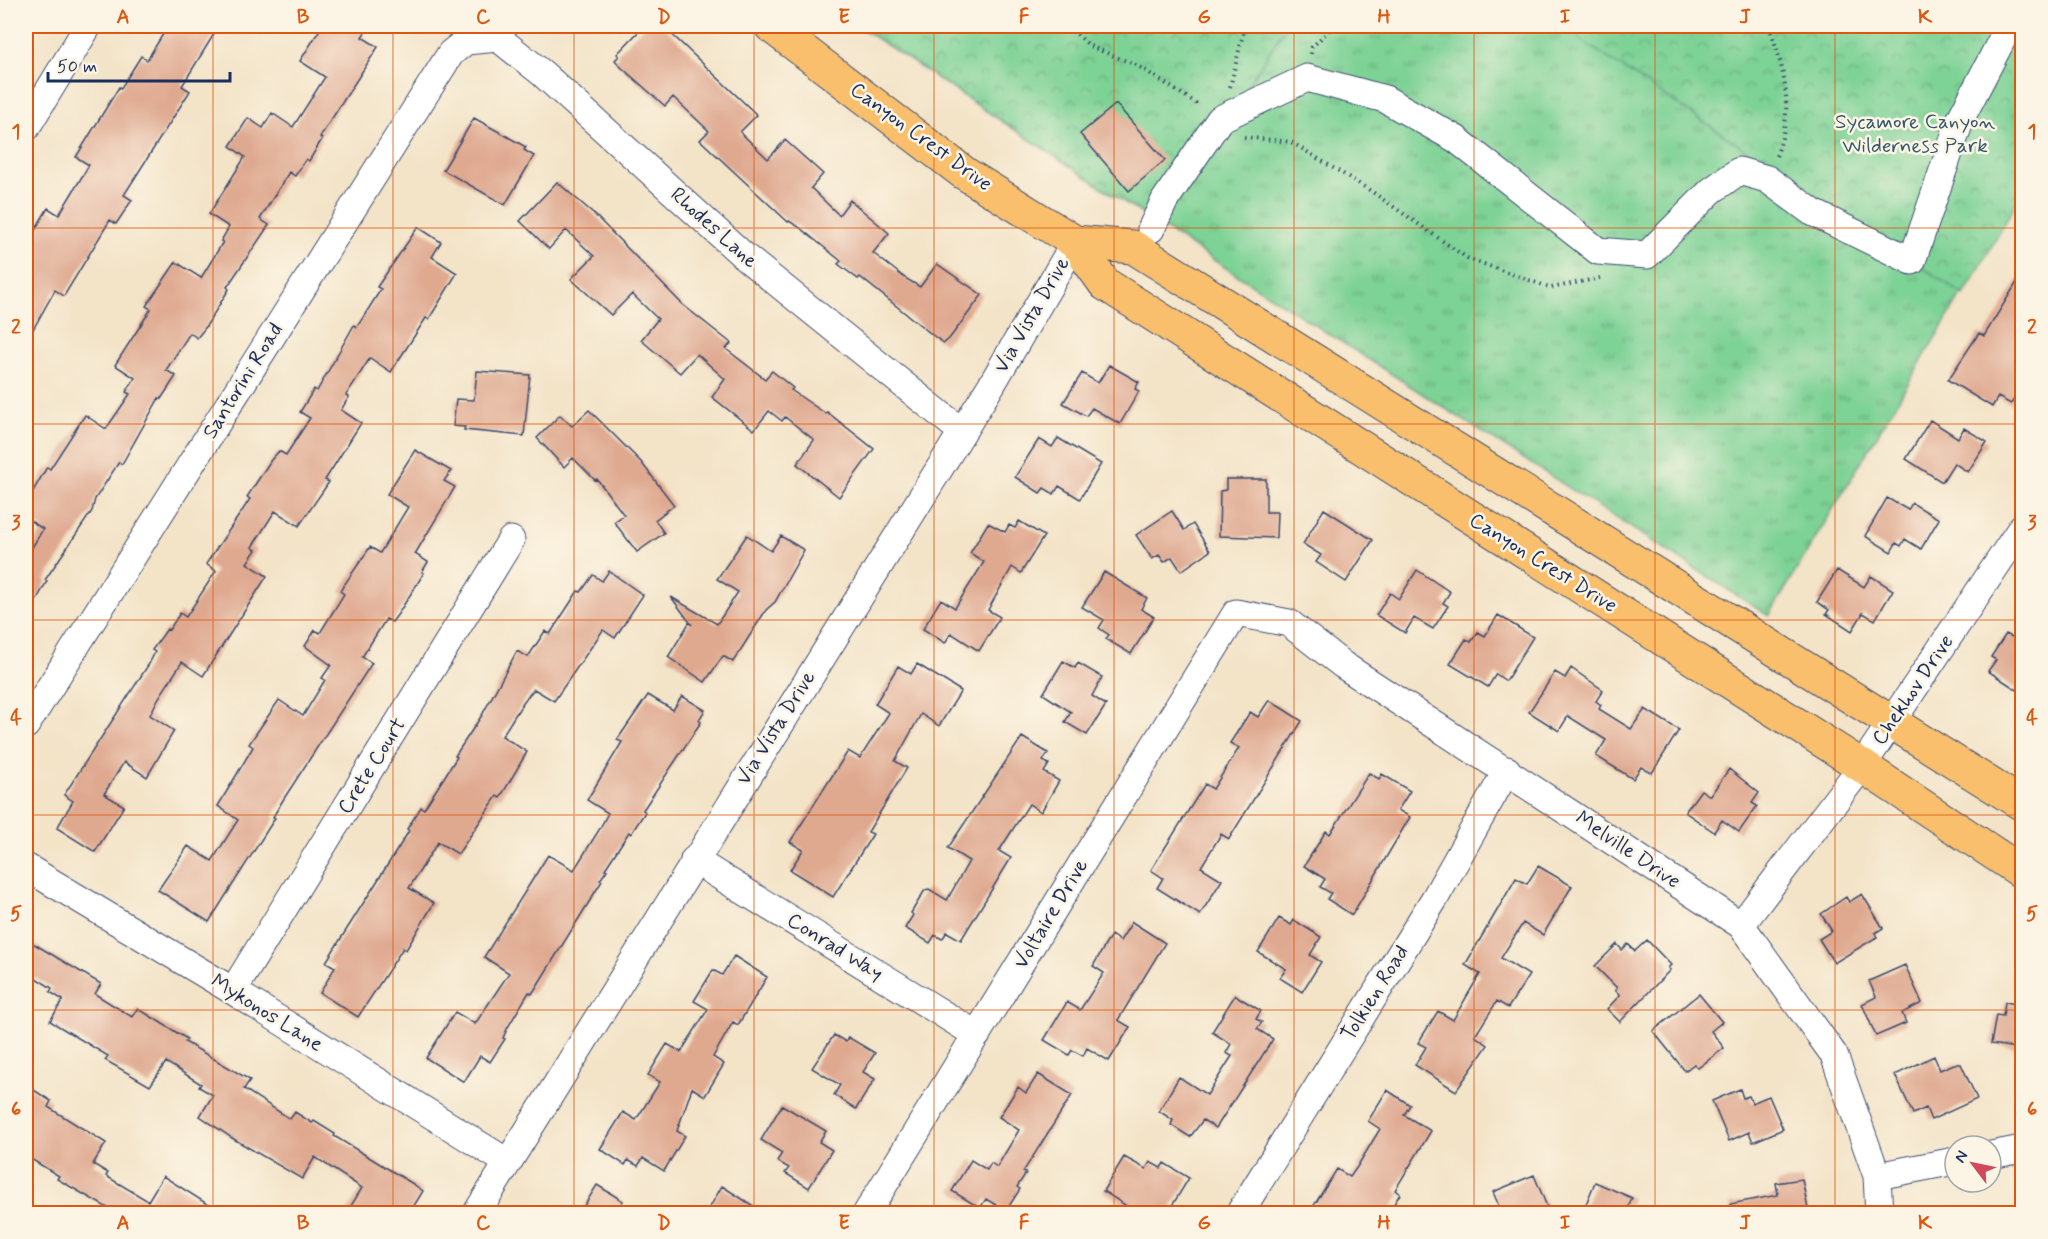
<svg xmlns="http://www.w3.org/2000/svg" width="2048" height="1239" font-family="Mynerve,sans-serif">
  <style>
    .grass { fill: url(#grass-tufts); stroke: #4c807a; stroke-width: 1.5 }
    .park { fill: url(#park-crowns); stroke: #4c807a; stroke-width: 1.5 }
    .building { fill: #dfa990 }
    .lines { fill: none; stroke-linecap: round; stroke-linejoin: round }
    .minor-casing { stroke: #3b4a6e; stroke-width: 29 }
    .major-casing { stroke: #3b4a6e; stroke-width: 35 }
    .path { stroke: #3b4a6e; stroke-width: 4; stroke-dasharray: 1.5 4.5; stroke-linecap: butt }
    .minor { stroke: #fff; stroke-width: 27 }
    .major { stroke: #f9bf6c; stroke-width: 33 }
    .grid { fill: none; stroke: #de5710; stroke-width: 1.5; stroke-opacity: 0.55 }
    .labels { text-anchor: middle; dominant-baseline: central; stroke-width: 5; stroke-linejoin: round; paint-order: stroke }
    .park-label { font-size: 21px; fill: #34586c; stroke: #fcf5e5 }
    .street-label { font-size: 21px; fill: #1b2f5e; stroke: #fcf5e5 }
    .neatline { fill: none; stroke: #de5710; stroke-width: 2 }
    .grid-label { font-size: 20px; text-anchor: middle; font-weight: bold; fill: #de5710 }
  </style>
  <defs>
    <pattern id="grass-tufts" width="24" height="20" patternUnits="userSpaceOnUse" patternTransform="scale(1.5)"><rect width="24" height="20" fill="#7dd295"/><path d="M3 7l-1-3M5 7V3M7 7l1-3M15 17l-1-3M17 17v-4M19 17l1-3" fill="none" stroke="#66ab7d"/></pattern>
    <pattern id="park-crowns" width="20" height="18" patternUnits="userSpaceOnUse" patternTransform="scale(1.5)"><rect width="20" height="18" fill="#7dd295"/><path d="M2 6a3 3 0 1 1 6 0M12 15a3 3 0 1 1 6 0" fill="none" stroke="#66ab7d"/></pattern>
  </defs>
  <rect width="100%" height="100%" fill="#fcf5e5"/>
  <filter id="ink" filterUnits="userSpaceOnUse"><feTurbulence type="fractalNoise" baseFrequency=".0167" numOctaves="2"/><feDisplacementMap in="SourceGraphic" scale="12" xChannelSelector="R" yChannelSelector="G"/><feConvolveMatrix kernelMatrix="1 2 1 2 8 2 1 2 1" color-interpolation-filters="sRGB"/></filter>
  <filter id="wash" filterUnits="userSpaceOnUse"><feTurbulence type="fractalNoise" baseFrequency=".008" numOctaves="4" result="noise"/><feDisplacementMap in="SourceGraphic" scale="24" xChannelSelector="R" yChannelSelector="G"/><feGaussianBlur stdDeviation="1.35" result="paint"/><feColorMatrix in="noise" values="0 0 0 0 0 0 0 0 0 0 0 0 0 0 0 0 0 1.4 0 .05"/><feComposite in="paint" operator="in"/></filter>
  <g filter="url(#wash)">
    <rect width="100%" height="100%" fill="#f3e3c7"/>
    <path class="grass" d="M858,26H2022V193L1769,616L1159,225Z"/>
    <path class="park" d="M858,26H1286L1159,225Z
      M1560,26H2022V193L1964,295Z"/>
    <g id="blocks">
      <path class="building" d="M168,26H219L182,86L190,91L124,195L132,200L116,224L110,220L64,296L55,290L26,342V245L48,208L59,215L89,165L76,157L119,87L121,88L141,56L147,60Z
        M322,26H369L362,37L378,47L320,137L322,139L309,161L306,159L295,176L289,172L260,219L269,225L227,287L229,289L205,328L197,338L190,333L166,370L176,376L161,399L159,398L122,464L119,462L95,499L92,511L45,580L47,581L26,619V558L43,529L26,518V503L47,467L50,469L85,415L106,429L130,394L126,392L135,378L115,365L151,309L146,306L176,262L201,278L223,242L221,241L229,227L209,214L245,157L230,146L248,118L263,128L272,113L293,127L325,77L300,61Z
        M644,26H663L757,115L740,132L768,159L785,140L823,174L811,188L839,215L850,200L889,233L873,253L905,278L920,287L937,264L982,295L949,339L944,343L935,337L860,277L858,279L838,264L841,261L799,227L789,221L788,222L700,140L709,131L673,97L665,106L621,67L615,60L619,56L617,54Z
        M1116,104L1165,160L1129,191L1080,134Z
        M474,118L526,147L524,150L534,156L505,205L443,170Z
        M557,182L592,212L683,305L731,343L726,349L765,379L772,371L793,388L791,390L826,414L827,412L874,449L839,497L797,464L814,440L785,417L782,421L769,411L754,430L712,397L725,379L697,354L680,373L641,340L658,319L632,294L611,315L571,279L594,256L566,230L549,249L520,221Z
        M418,227L441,242L432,257L457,273L429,319L426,318L391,372L370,358L346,395L349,397L341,410L361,423L325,480L329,482L299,526L275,511L252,547L256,550L247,563L267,576L203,676L182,662L158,699L150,715L174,731L147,777L124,762L104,794L124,806L95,852L57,828L73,801L64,795L149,664L155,652L152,650L167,629L169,630L180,613L186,617L216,571L206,564L242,511L250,499L247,497L271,460L279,451L286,455L310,418L300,412L314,389L317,391L354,325L357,327L381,289L377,287Z
        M2022,274V387L2011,404L1998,397L1992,407L1948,380L1979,333L1984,336Z
        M1109,365L1139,382L1135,389L1139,391L1120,424L1092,408L1086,416L1063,403L1082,373L1098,383Z
        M477,371L530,375L524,436L464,430L465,427L453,426L456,399L474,400Z
        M589,410L641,462L674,505L655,520L664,533L637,552L614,522L624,515L597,479L595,480L573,458L564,467L537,438L560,415L572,426Z
        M1930,420L1958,438L1964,428L1987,442L1968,472L1954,463L1942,482L1906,459Z
        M1058,438L1101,464L1080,499L1059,486L1054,494L1044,488L1040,493L1015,477L1039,439L1052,447Z
        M415,450L451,471L444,481L455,487L415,554L428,562L422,572L424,573L398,614L392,622L386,619L362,657L372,663L283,800L273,817L275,818L209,922L158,890L188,846L212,861L238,820L218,806L253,747L249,744L279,700L303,716L325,680L322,678L331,665L305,646L315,630L320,633L344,594L340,591L370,547L380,553L408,507L387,494Z
        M1226,479H1266V512H1277L1276,538L1219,536L1220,491L1226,490Z
        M1887,498L1908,510L1912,503L1939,519L1921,549L1905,539L1901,546L1896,543L1891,552L1865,536Z
        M1324,509L1373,540L1346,582L1316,562L1321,555L1303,544Z
        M1172,511L1184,530L1193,524L1210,551L1181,571L1172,557L1164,562L1159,555L1152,559L1136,535Z
        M1019,521L1044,536L1021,573L1012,567L988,610L1000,617L979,651L951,633L945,643L923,629L941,599L955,608L984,562L970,553L988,523L1005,532L1009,525L1015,528Z
        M747,535L771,551L781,536L804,550L775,602L766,610L733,662L723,656L705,682L668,657L689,623L692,625L671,597L717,624L738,592L717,579Z
        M1417,570L1450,592L1443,603L1448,606L1433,629L1414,618L1405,633L1376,615L1390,593L1399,599Z
        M1837,570L1864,587L1871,576L1893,590L1875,620L1863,613L1852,631L1826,614L1829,610L1817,602Z
        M609,571L643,595L615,638L603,630L554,701L534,689L524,701L502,736L527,752L500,798L497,796L458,854L438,842L409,888L434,903L406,950L403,948L358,1017L320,993L335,967L326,962L409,831L407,829L421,807L424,809L457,757L455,756L482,715L517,651L528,657L545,631L550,634L578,591L581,592L593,575L602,581Z
        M1104,572L1147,598L1141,609L1154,617L1131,654L1106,639L1109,635L1099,628L1104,620L1082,607Z
        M1498,615L1533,637L1506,681L1496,674L1488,687L1450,664L1466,639L1471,642L1478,632L1485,636Z
        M2006,634L2022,642V693L1988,671L1996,660L1991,657Z
        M1063,661L1075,668L1078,663L1102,677L1092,696L1106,705L1087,735L1065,722L1071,712L1043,694Z
        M917,664L961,691L939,726L921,714L895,761L907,768L868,832L873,834L833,897L790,870L803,850L790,842L848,751L860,758L889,713L875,704L898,666L911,674Z
        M1571,668L1603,690L1596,701L1601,705L1599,709L1631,729L1645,709L1679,730L1652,773L1641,767L1633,779L1596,756L1606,740L1568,716L1559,731L1529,712L1555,672L1565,678Z
        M648,695L673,710L682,696L705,710L699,720L701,722L643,810L645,812L631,834L629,832L605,869L607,870L600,880L602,881L532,994L529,992L508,1027L503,1038L505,1039L490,1062L480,1056L464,1082L426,1058L455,1012L475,1024L509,973L484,957L548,855L574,870L599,830L608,813L587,800L622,742L617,740Z
        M1269,700L1302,721L1229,839L1221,834L1201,867L1222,880L1200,915L1157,888L1163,878L1151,870L1205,784L1213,789L1239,748L1230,743L1250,712L1258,717Z
        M1022,737L1048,753L1043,761L1049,764L1044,772L1059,781L1041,812L1029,804L999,851L1011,858L961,940L947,932L942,939L935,935L930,943L905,928L913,915L911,913L925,890L929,889L947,900L969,861L948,848Z
        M1729,769L1759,793L1752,803L1757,806L1739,832L1722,820L1714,832L1685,812L1701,790L1710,796Z
        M1369,773L1379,779L1382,774L1410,791L1398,810L1410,817L1352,915L1327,899L1331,893L1320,887L1325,879L1304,866L1326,831L1330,834Z
        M1538,866L1572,886L1543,935L1523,923L1501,958L1529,975L1508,1008L1497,1001L1475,1036L1488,1045L1456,1091L1415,1065L1426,1047L1418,1043L1438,1011L1453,1020L1480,974L1465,965L1516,878L1527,884Z
        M1862,894L1883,928L1875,933L1877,937L1834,963L1819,939L1832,931L1821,914L1846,897L1849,902Z
        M1279,918L1291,925L1294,920L1321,937L1310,955L1321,962L1302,992L1280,978L1286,969L1258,952Z
        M1132,922L1165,943L1118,1020L1130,1027L1109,1061L1087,1048L1083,1056L1072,1050L1069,1055L1044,1040L1067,1002L1080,1010L1104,973L1093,966L1111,935L1120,941Z
        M26,939L101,984L95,994L132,1017L137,1009L147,1014L187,1039L185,1042L250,1080L244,1089L290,1119L295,1112L312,1123L314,1121L335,1134L334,1136L413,1184L423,1191L409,1214H346L362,1188L315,1157L302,1179L232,1138L200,1116L213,1095L199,1087L201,1084L166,1062L150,1086L105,1060L108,1056L50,1021L63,1000L50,992L52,988L26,972Z
        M1647,940L1671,965L1668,968L1670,970L1620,1022L1607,1009L1620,995L1615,990L1617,988L1595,966L1617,944L1622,950L1628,944L1635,951Z
        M734,956L767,977L738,1025L733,1022L713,1057L724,1064L705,1096L692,1088L677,1131L685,1136L664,1171L643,1158L638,1166L628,1160L625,1165L600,1149L623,1112L636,1120L660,1082L648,1075L667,1044L681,1052L708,1009L694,1001L713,970L722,975Z
        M1905,965L1922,1003L1902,1013L1906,1023L1876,1036L1862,1004L1876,997L1869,981Z
        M1699,994L1722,1022L1711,1031L1724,1048L1698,1068L1694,1064L1685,1071L1653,1031Z
        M1235,995L1261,1011L1256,1019L1262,1022L1257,1029L1273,1039L1216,1128L1203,1120L1190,1137L1171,1125L1173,1120L1159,1111L1179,1077L1207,1095L1232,1056L1226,1053L1231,1044L1212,1032Z
        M2005,1002L2022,1005V1049L1991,1044L1996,1015L2003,1016Z
        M834,1035L846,1042L848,1037L875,1053L863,1072L875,1079L856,1109L834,1095L840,1085L812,1068Z
        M1934,1056L1940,1070L1954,1064H1961L1977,1099L1931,1120L1926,1108L1913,1114L1895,1075Z
        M1038,1074L1072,1095L1023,1172L1026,1173L1017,1187L1020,1189L1006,1211L986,1199L980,1208L952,1191L971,1160L987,1170L991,1163L997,1167L1019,1130L999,1117L1018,1087L1026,1093Z
        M26,1085L51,1101L48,1107L106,1143L93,1164L108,1173L106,1176L148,1201L163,1176L223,1214H118L57,1179L59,1176L26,1156Z
        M1740,1089L1743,1098L1749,1096L1752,1103L1769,1096L1783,1129L1753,1142L1749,1132L1729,1141L1712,1101Z
        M1387,1090L1410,1105L1404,1115L1431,1131L1395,1190L1400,1194L1388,1214H1324L1313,1207L1337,1169L1350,1177L1357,1167L1380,1129L1368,1121Z
        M782,1105L826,1131L819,1142L832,1150L809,1188L785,1173L789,1168L777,1161L782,1153L761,1140Z
        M1124,1157L1146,1169L1150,1162L1161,1168L1164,1163L1189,1178L1167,1214H1139L1103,1191Z
        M1534,1175L1550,1214H1502L1493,1192Z
        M1802,1179L1809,1214H1731L1730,1204L1778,1195L1776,1183Z
        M1595,1182L1632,1198L1626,1214H1582Z
        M597,1185L623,1201L615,1214H579Z
        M722,1186L766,1214H706Z"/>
    </g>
  </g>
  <g filter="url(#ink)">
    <use href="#blocks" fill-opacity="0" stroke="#3b4a6e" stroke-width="1.5"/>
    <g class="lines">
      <g class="minor-casing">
        <path id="minor" d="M26,128L88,26
          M1151,229L1165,200L1220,119L1307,78L1385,99L1456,139L1598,251L1647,255L1711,191L1739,171L1767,179L1812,212L1912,261L1961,118L2009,26
          M26,725L451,53L466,41L498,38L542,73L744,256L961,431
          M694,860L977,1035
          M26,867L233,991L507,1162
          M1741,925L1862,766L2022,527
          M233,991L511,540
          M1991,1155L2022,1149
          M1877,1176L1955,1161
          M476,1214L992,384L1075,242
          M866,1214L1236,613L1289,623L1343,665L1741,925L1834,1055L1877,1176L1879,1214
          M1239,1214L1435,898L1507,770"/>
      </g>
      <g class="major-casing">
        <path id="major" d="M771,26L964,173L1075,242L1105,284L1862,766L2022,872
          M1075,242L1133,247L2022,804"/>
      </g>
      <path class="path" d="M1068,26L1090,46L1138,66L1199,105
        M1769,26C1785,72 1795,109 1776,156
        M1311,54L1312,47L1333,26
        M1230,87L1245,26
        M1244,137L1291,142L1371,191L1467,258L1551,288L1600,278"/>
      <use href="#minor" class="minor"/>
      <use href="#major" class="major"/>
    </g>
  </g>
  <path class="grid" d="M213,26V1214M393,26V1214M574,26V1214M754,26V1214M934,26V1214M1114,26V1214M1294,26V1214M1474,26V1214M1655,26V1214M1835,26V1214M26,228H2022M26,424H2022M26,620H2022M26,815H2022M26,1010H2022"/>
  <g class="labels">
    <g class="park-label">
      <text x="1915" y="122">Sycamore Canyon<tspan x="1915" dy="24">Wilderness Park</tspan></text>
    </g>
    <g class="street-label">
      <text transform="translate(921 137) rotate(36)">Canyon Crest Drive</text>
      <text transform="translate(714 228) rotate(42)">Rhodes Lane</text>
      <text transform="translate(1032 315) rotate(-60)">Via Vista Drive</text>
      <text transform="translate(243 381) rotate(-58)">Santorini Road</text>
      <text transform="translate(1543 563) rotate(32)">Canyon Crest Drive</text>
      <text transform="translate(1913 690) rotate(-56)">Chekhov Drive</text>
      <text transform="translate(776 728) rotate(-58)">Via Vista Drive</text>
      <text transform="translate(372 766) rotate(-58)">Crete Court</text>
      <text transform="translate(1628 850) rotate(34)">Melville Drive</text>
      <text transform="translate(1051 914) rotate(-59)">Voltaire Drive</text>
      <text transform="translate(835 947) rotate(32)">Conrad Way</text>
      <text transform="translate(1375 993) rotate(-58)">Tolkien Road</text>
      <text transform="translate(267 1013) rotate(32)">Mykonos Lane</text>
    </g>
  </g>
  <rect width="2048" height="1239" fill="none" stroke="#fcf5e5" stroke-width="66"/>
  <g transform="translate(1973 1164) rotate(302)"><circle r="28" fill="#fcf5e5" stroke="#a2a6af" stroke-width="1.5"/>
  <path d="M0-4.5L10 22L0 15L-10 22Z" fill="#d1495b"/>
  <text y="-9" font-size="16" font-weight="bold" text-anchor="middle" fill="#1b2f5e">N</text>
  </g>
  <path d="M48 72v9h182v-9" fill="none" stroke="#1b2f5e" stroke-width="3"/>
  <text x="57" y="72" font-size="18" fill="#1b2f5e" stroke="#fcf5e5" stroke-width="4.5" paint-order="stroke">50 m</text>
  <rect x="33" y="33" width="1982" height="1173" class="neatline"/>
  <g class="grid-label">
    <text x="123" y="23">A</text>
    <text x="303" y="23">B</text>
    <text x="483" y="23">C</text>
    <text x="664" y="23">D</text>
    <text x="844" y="23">E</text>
    <text x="1024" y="23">F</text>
    <text x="1204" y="23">G</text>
    <text x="1384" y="23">H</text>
    <text x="1565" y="23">I</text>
    <text x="1745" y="23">J</text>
    <text x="1925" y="23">K</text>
    <text x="16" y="138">1</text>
    <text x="2032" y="138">1</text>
    <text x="16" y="333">2</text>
    <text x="2032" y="333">2</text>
    <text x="16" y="529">3</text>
    <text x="2032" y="529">3</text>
    <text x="16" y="724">4</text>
    <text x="2032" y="724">4</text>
    <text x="16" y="920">5</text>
    <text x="2032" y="920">5</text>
    <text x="16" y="1115">6</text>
    <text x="2032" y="1115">6</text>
    <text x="123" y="1229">A</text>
    <text x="303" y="1229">B</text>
    <text x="483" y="1229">C</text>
    <text x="664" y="1229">D</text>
    <text x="844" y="1229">E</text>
    <text x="1024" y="1229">F</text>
    <text x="1204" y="1229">G</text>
    <text x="1384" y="1229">H</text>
    <text x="1565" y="1229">I</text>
    <text x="1745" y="1229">J</text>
    <text x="1925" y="1229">K</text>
  </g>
</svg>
